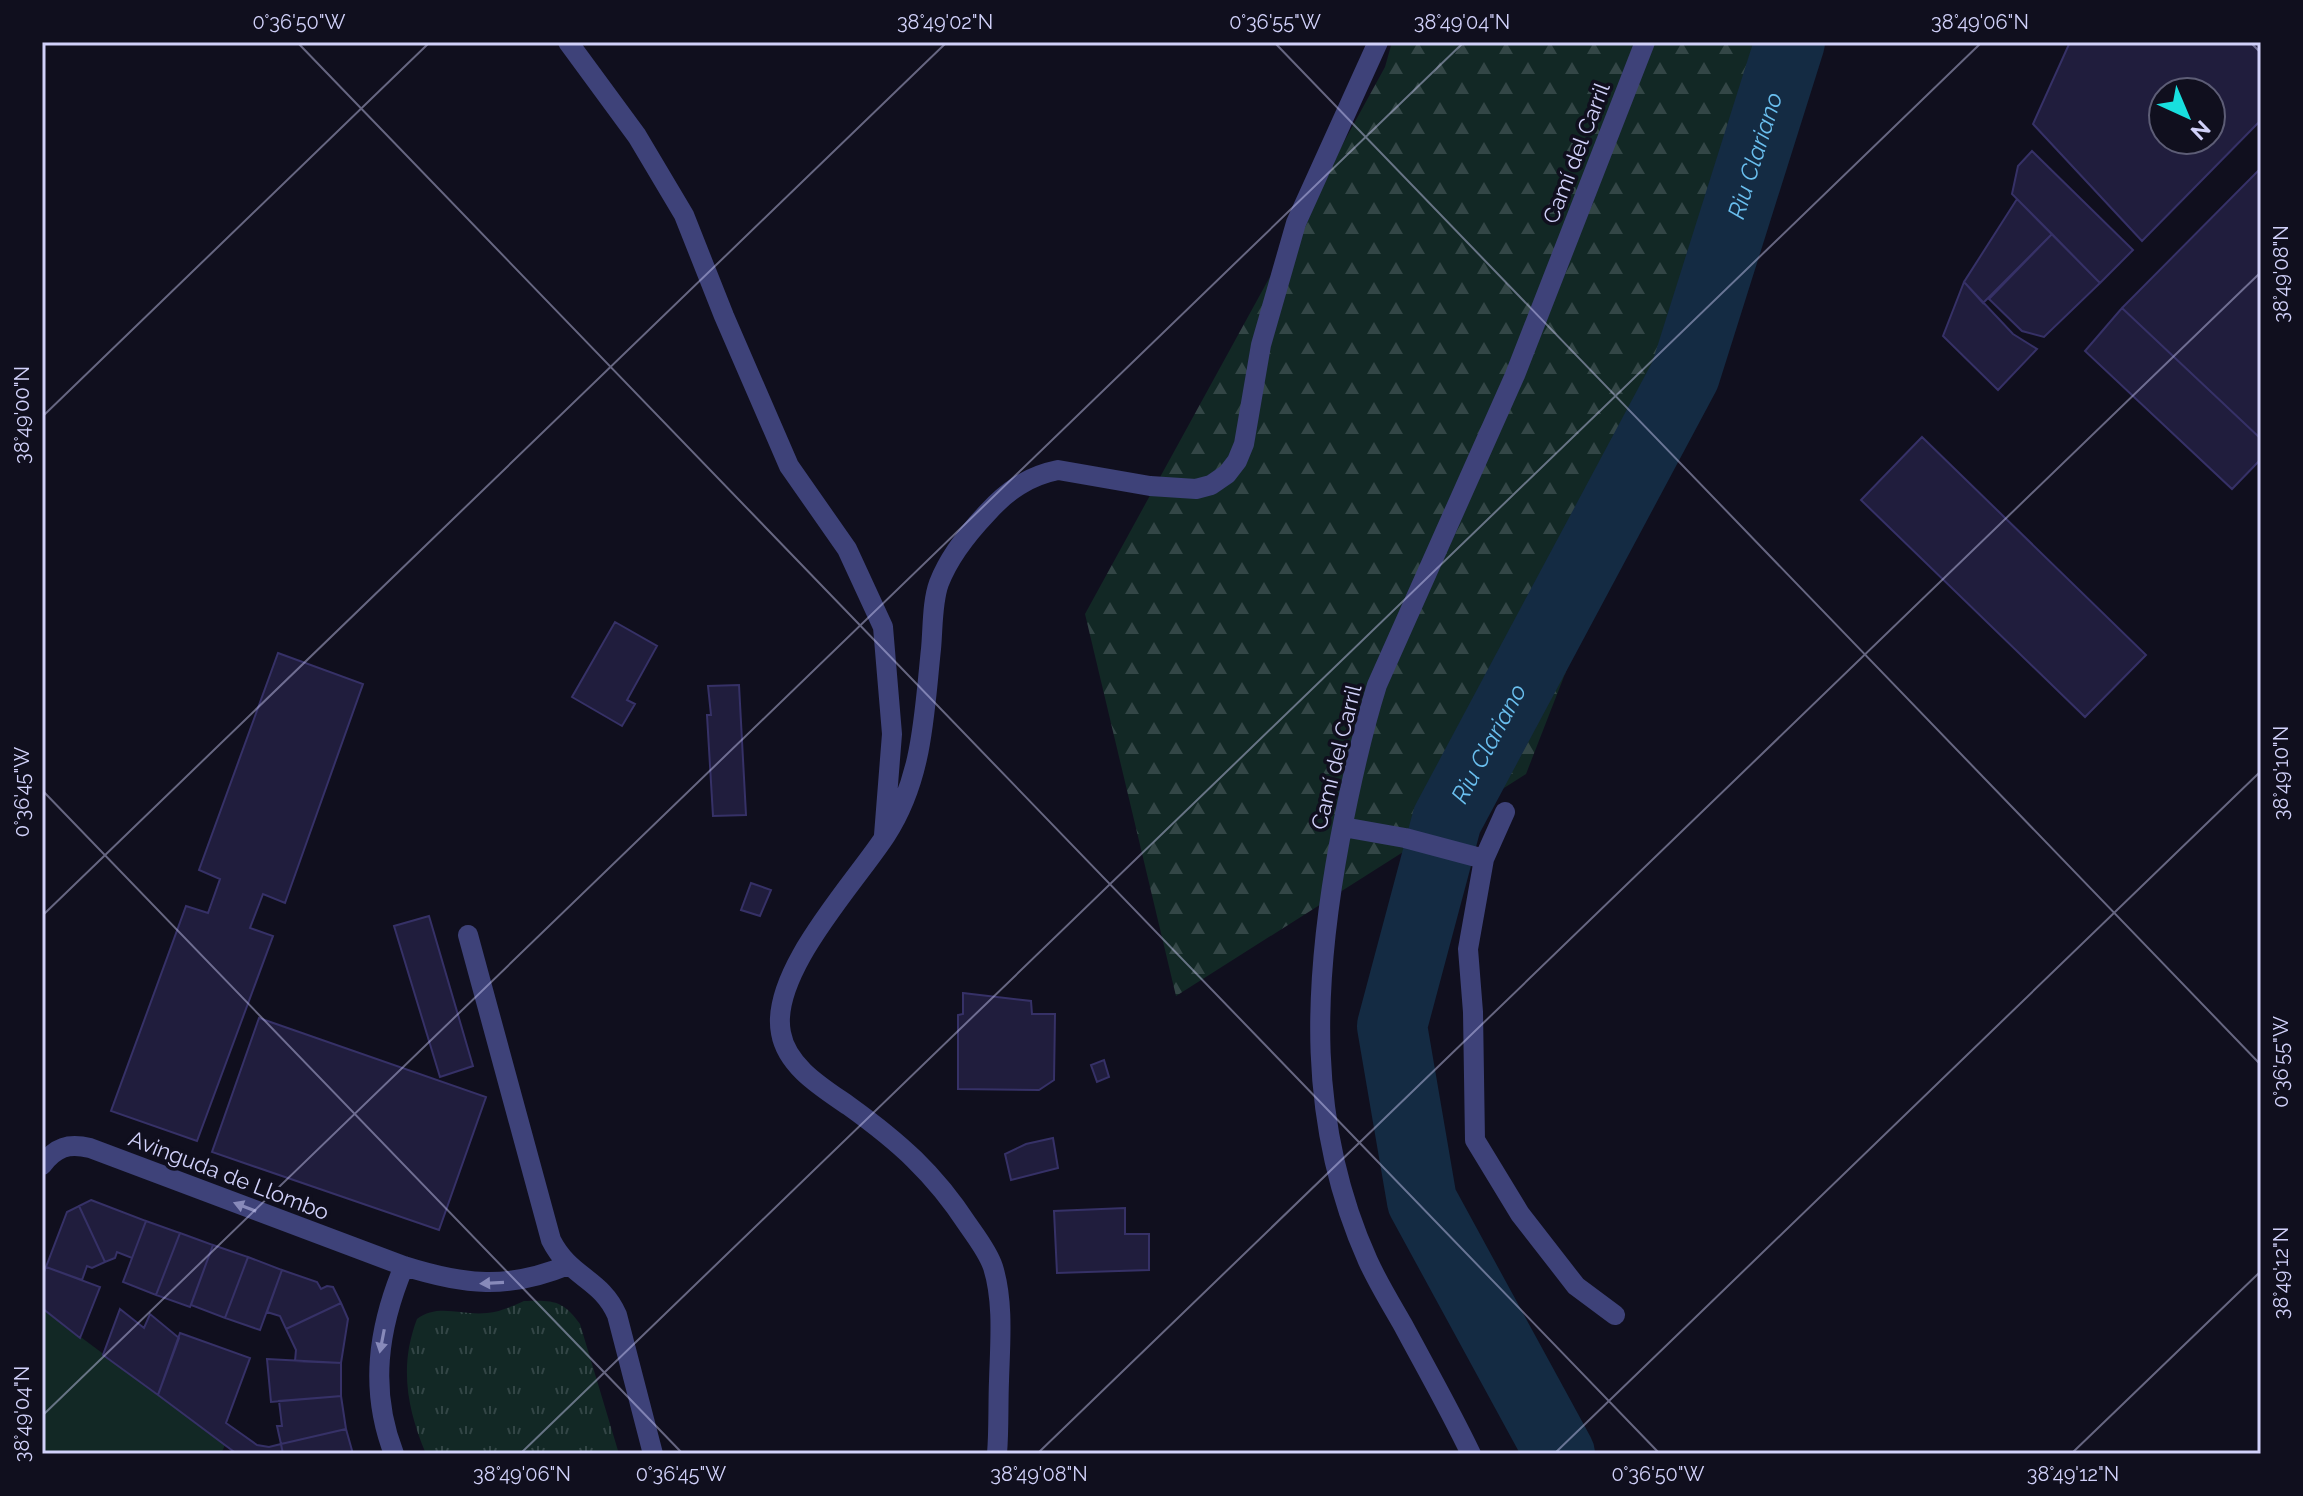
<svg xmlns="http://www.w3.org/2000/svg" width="2303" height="1496" font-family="Raleway,sans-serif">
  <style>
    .grass { fill: #122825 }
    .forest { fill: url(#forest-firs) }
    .park { fill: url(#park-tufts) }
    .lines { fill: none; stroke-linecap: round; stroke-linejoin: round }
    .river { stroke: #142b43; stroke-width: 70 }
    .building { fill: #201d3d; stroke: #363167; stroke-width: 2; fill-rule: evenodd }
    .minor { stroke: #3e4279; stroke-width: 20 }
    .oneway { fill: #888aba }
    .ticks { fill: none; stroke: #d1d1fa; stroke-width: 2; stroke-opacity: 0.45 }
    .labels { text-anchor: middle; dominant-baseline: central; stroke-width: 7; stroke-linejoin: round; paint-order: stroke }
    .street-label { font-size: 22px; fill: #d1d1fa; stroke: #100f1e }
    .water-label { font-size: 24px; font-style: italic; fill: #6abfef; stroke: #100f1e }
    .neatline { fill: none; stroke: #d1d1fa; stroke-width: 3 }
    .ticks-label { font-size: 20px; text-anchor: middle; fill: #d1d1fa }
  </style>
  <defs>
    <pattern id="forest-firs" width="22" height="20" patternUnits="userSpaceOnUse" patternTransform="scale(2)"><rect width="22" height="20" fill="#122825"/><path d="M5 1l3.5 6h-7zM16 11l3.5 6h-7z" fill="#334646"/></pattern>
    <pattern id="park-tufts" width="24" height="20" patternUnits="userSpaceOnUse" patternTransform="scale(2)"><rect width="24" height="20" fill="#122825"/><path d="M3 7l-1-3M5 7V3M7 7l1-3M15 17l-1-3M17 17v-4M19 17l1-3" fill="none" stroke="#334646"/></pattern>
  </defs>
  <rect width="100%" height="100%" fill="#100f1e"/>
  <path class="grass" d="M42,1308L225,1445L221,1454H42Z"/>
  <path class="forest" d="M1392,42H1811L1526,774L1176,996L1085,614L1385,67Z"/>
  <path class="park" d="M524,1301C553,1300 563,1300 580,1324L619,1454H426C407,1409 399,1366 417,1319C438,1303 462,1316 487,1313C500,1312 512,1306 524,1301Z"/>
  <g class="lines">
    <path class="river" id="s1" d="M1560,1454L1422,1201L1392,1026L1447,820L1685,375L1790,42"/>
  </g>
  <path class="building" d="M2070,42H2261V120L2142,241L2033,124ZM2163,92H2211V140H2163Z
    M2032,151L2133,250L2100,283L2012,194L2018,166Z
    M2261,168V439L2122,308Z
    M2017,199L2052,234L1983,303L1964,282Z
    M2052,234L2100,283L2044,337L2022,331L1989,299Z
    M1964,282L2013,334L2037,349L1998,390L1943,336Z
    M2122,308L2261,439V459L2232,489L2085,351Z
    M1922,437L2146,655L2085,717L1861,500Z
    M615,622L657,646L627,700L635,704L622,726L572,697Z
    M278,653L363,684L285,903L263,894L250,928L273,936L197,1141L111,1111L186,906L208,913L220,879L199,870Z
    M739,685L746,815L713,816L707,715H711L708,686Z
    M751,883L771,890L760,916L741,910Z
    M429,916L473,1066L440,1077L394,926Z
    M963,993L1031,1001L1032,1014H1055L1054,1080L1039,1090L958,1089V1015L963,1014Z
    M259,1018L486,1097L439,1230L212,1152Z
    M1104,1060L1109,1077L1097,1082L1091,1065Z
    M1053,1138L1058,1168L1011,1180L1005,1154L1026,1144Z
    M91,1200L146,1221L132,1258L117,1252L115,1258L105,1262L79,1206Z
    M79,1206L105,1262L92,1268L87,1266L82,1280L46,1267L67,1212Z
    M1125,1208V1234H1149V1270L1057,1273L1054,1211Z
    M146,1221L180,1233L156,1295L123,1282Z
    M180,1233L213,1245L190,1307L156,1295Z
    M213,1245L248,1257L225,1318L191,1305Z
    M248,1257L282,1270L260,1330L225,1318Z
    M46,1267L100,1287L80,1338L42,1308V1277Z
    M282,1270L317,1282L321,1289L327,1286L333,1287L341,1303L286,1329L280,1316L267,1312Z
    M341,1303L348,1319L341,1363L295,1361L296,1350L286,1329Z
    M120,1309L144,1328L150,1314L179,1338L158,1395L103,1355Z
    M180,1333L250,1358L226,1423L257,1445L269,1447L281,1444L283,1454H237L158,1395Z
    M267,1359L341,1363V1396L271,1402Z
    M341,1396L346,1429L281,1444L277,1426H282L279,1401Z
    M346,1429L353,1454H283L281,1444Z"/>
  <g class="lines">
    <path class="minor" d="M568,42L637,136L684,215L724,316L789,466L847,549L883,627L892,734L884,835
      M1505,812L1484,859L1468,949L1473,1012L1475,1140L1520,1214L1576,1286L1615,1315
      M1343,827L1405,838L1484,859
      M468,935L551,1240C570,1278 601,1278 617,1315L653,1454
      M42,1165C56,1147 68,1143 90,1148L404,1266C464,1285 508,1290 568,1265
      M394,1454C369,1390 378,1328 404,1266
      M997,1454C999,1430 998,1406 999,1381C1000,1345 1004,1302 993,1267C988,1252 977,1238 968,1225C934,1173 899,1142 849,1106C823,1088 787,1067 781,1033C769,973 855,883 886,835C923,778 924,714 931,649C933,628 932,602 939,583C949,557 968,533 987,513C1007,491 1028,476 1058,470L1150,486L1196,489L1211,485L1227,474L1237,461L1244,444L1261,345L1296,223L1378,42
      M1471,1454C1450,1410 1426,1368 1403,1325C1391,1304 1378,1283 1368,1261C1306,1123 1313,984 1340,839C1350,787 1361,736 1377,685L1515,375L1645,42"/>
  </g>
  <defs><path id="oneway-solid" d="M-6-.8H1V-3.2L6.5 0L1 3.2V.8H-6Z" transform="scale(2)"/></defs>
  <g class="oneway">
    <use href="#oneway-solid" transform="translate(245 1207) rotate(-159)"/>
    <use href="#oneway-solid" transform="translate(492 1283) rotate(177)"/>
    <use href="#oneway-solid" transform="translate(382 1341) rotate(101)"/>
  </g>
  <path class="ticks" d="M297,42L1660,1454M1274,42L2261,1065M2250,42L2261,53M42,417L430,42M42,790L683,1454M42,916L947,42M42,1416L1464,42M520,1454L1982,42M1037,1454L2261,272M1554,1454L2261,771M2071,1454L2261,1271"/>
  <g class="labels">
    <g class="street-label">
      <text transform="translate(1576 153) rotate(-69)">Camí del Carril</text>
      <text transform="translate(1336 757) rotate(-76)">Camí del Carril</text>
      <text transform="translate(229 1175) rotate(21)">Avinguda de Llombo</text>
    </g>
    <g class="water-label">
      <text stroke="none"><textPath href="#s1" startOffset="1414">Riu Clariano</textPath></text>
      <text stroke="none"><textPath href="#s1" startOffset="766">Riu Clariano</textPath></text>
    </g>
  </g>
  <rect width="2303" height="1496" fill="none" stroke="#100f1e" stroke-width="88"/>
  <g transform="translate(2187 116) rotate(136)"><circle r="38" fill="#100f1e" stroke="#5d5d76" stroke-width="2"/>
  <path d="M0-6L14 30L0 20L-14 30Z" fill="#18dfdf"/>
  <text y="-12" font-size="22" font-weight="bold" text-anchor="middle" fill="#d1d1fa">N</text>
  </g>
  <rect x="44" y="44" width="2215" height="1408" class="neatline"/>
  <g class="ticks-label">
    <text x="299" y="29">0°36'50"W</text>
    <text x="945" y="29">38°49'02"N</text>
    <text x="1275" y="29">0°36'55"W</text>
    <text x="1462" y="29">38°49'04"N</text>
    <text x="1980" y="29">38°49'06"N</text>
    <text transform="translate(2281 274) rotate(-90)" y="7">38°49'08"N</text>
    <text transform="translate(22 415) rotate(-90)" y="7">38°49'00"N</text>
    <text transform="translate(2281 773) rotate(-90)" y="7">38°49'10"N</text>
    <text transform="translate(22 792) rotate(-90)" y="7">0°36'45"W</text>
    <text transform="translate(2281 1062) rotate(-90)" y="7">0°36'55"W</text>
    <text transform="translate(2281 1273) rotate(-90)" y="7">38°49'12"N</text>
    <text transform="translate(22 1414) rotate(-90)" y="7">38°49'04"N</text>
    <text x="522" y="1481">38°49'06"N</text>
    <text x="681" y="1481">0°36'45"W</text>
    <text x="1039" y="1481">38°49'08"N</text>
    <text x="1658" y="1481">0°36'50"W</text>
    <text x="2073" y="1481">38°49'12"N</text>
  </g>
</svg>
